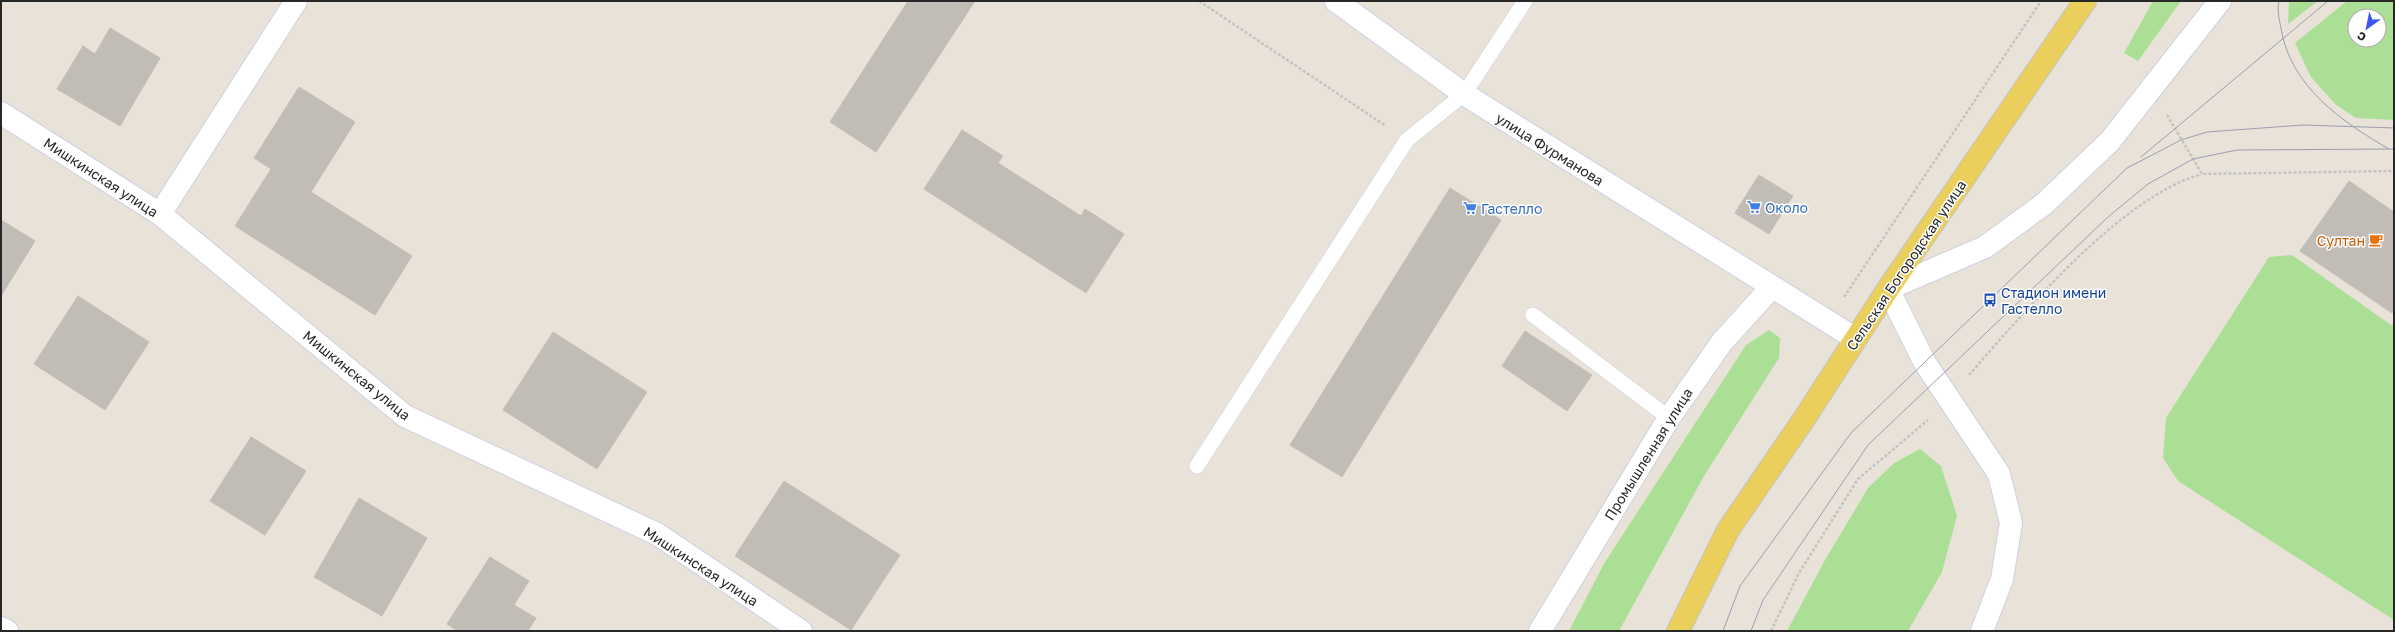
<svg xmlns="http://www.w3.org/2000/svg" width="2395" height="632" font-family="'Golos Text',sans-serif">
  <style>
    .green { fill: #acdf96; fill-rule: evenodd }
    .building { fill: #c1bcb5; stroke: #c4beb2 }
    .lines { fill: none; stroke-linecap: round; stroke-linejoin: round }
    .service-casing { stroke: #ced0e0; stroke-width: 16 }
    .minor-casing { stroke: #ced0e0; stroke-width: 24 }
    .primary-casing { stroke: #c3c3c3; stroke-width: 24 }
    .path { stroke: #c3c3c3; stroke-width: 2.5; stroke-dasharray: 3 2; stroke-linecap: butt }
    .service { stroke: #fff; stroke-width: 15 }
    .minor { stroke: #fff; stroke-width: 22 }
    .primary { stroke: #eacf5c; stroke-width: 22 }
    .tram { stroke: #9c9eb1; stroke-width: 1 }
    .labels { text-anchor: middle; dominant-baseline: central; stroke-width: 3; stroke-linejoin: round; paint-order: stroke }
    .street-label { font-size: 14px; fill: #272727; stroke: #fff }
    .shop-label { font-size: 14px; fill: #366cbe; stroke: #fff; text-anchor: start }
    .food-label { font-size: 14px; fill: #c56008; stroke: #fff; text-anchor: end }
    .transit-label { font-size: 14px; fill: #164399; stroke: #fff; text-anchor: start }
  </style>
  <rect width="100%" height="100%" fill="#e9e2d8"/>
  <path class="green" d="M2153,1H2181L2138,61L2124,53Z
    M2289,1H2318L2288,24Z
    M2347,1H2394V120L2356,118L2335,104L2311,77L2295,43ZM2355,16H2379V40H2355Z
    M2292,255L2391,325H2394V620L2178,481L2163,458L2166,418L2269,257Z
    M1769,330L1780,338L1779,358L1704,476L1619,631H1569L1605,562L1746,345Z
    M1920,449L1941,466L1957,516L1942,572L1908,631H1787L1825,560L1868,488L1894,463Z"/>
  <path class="building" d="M908,1H975L876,152L830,122Z
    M110,28L160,58L120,126L57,89L83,46L95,54Z
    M299,87L355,122L311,192L412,256L375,315L235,226L271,169L254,158Z
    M962,130L1003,156L998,163L1081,216L1085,209L1124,234L1086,293L924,189Z
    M1759,175L1793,196L1769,234L1735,213Z
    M2349,181L2394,212V310L2392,313L2300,251Z
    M1450,188L1501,220L1342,477L1290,445Z
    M1,220L35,241L1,296Z
    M78,296L149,342L105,410L34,364Z
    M1525,331L1592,375L1567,411L1502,366Z
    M553,332L647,392L597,469L503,410Z
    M251,437L306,471L265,535L210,501Z
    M784,481L900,555L851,630L735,556Z
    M359,498L427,538L382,616L314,577Z
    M490,557L529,581L514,605L536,618L528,631H458L447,624Z"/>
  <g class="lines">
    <g class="service-casing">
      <path id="service" d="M1533,315L1669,418
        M1197,466L1407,140L1464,94L1525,1"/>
    </g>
    <g class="minor-casing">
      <path id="minor" d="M1336,1L1464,94L1856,339
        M1,113L160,214L405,416L657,534L801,631
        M160,214L296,1
        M1,628L7,631
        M1540,631L1669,418L1722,342L1771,288
        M1982,631L2002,579L2011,523L1999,474L1925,363L1888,289L1985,247L2044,204L2110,141L2220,1"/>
    </g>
    <g class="primary-casing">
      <path id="primary" d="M1678,631L1728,530L1804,419L1888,289L2085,1"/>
    </g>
    <path class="path" d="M1199,1L1386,126
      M2167,115L2202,174L2394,171
      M1844,297L2041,1
      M1969,375C2024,312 2122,196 2202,174
      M1771,631L1799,573L1858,479L1928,420"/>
    <use href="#service" class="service"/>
    <use href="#minor" class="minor"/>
    <use href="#primary" class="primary"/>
    <path class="tram" d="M2279,1C2277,10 2279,19 2281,28C2290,86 2342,122 2389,149
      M2141,157L2328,1
      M1723,631L1740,586L1851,433L2127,168L2181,140L2207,132L2303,125L2394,128
      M1751,631L1763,600L1868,445L2108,217L2148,184L2193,159L2237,150L2394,149"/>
  </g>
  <defs>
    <g id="supermarket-bare" transform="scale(1.08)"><path d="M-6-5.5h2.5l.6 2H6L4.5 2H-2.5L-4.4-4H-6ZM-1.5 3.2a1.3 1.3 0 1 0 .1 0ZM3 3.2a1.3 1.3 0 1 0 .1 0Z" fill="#3f7fe0" stroke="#fff" stroke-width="2.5" paint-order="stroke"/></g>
    <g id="cafe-bare" transform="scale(1.08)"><path d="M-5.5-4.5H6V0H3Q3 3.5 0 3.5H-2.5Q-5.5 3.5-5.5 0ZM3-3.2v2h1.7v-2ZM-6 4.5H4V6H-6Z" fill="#e8710a" stroke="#fff" stroke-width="2.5" paint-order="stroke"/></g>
    <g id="bus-bare" transform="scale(1.08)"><path d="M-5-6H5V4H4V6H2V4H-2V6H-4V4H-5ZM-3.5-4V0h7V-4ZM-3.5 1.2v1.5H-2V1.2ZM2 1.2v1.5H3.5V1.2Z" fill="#1a4fb4" stroke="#fff" stroke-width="2.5" paint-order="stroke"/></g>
  </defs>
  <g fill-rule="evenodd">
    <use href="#supermarket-bare" x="1754" y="207"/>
    <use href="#supermarket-bare" x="1470" y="208"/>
    <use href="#cafe-bare" x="2376" y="240"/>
    <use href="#bus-bare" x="1990" y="300"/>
  </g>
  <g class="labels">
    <g class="street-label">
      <text transform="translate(1550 149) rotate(32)">улица Фурманова</text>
      <text transform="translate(101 177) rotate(33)">Мишкинская улица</text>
      <text transform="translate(1906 265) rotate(-56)">Сельская Богородская улица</text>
      <text transform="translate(357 375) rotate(39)">Мишкинская улица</text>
      <text transform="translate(1648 454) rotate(-58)">Промышленная улица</text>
      <text transform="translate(701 566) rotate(33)">Мишкинская улица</text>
    </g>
    <g class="shop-label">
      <text x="1765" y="207">Около</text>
      <text x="1481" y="208">Гастелло</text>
    </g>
    <g class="food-label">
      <text x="2365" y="240">Султан</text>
    </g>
    <g class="transit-label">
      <text x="2001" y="292">Стадион имени<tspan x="2001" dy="16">Гастелло</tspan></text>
    </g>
  </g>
  <rect width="2395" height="632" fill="none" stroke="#272727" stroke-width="4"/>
  <g transform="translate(2367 28) rotate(213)"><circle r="19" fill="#ffffff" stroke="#a9a9a9"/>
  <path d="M0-3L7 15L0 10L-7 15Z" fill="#3c57f2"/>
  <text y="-6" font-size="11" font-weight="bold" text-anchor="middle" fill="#272727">С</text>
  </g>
</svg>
